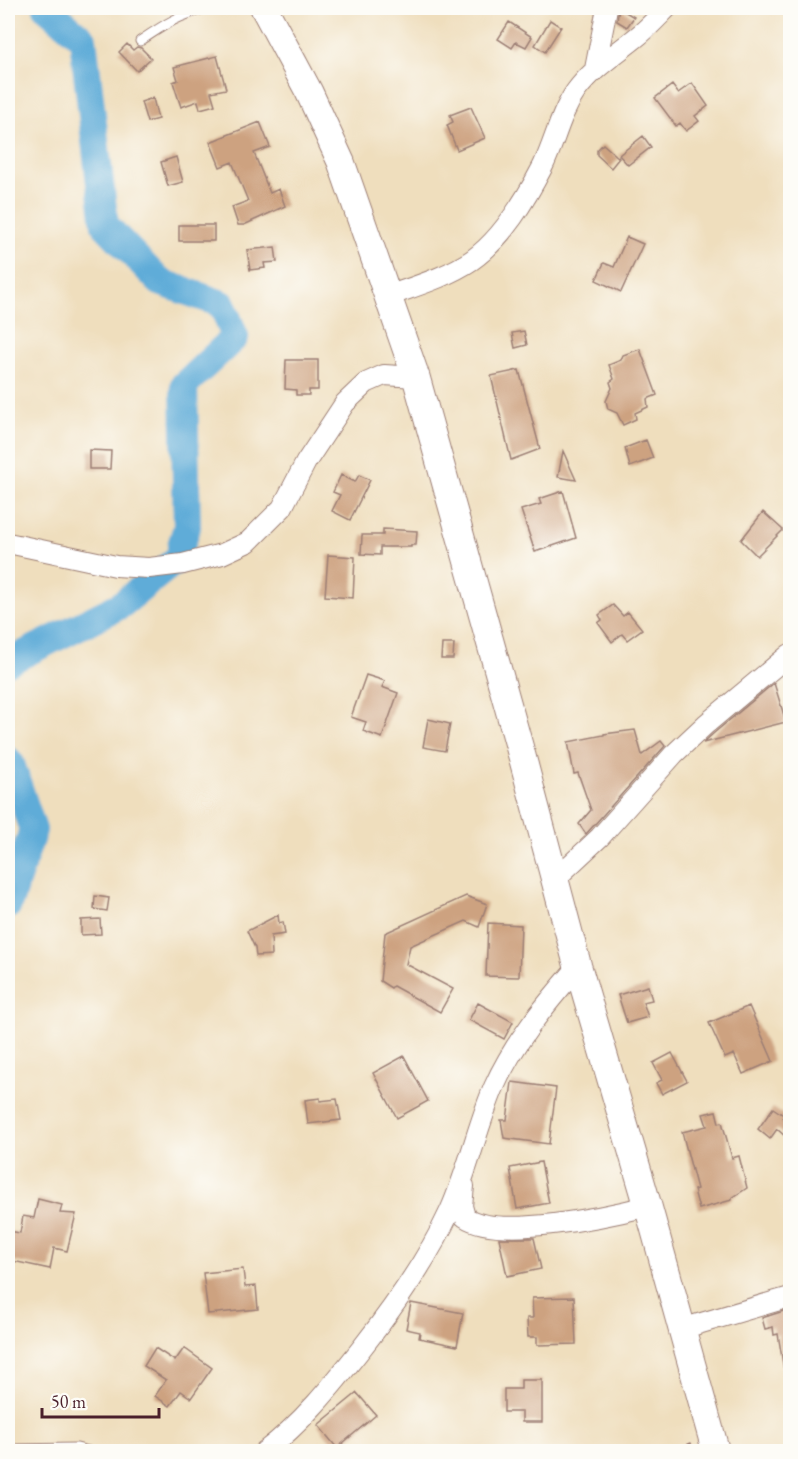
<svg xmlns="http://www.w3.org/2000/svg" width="798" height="1459" font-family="'EB Garamond',serif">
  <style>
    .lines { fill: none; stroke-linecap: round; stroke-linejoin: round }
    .river { stroke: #5facd8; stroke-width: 28 }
    .building { fill: #cda280 }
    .lane-casing { stroke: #9c7e74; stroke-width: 11 }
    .street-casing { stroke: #9c7e74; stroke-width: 22 }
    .secondary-casing { stroke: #9c7e74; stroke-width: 29 }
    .path { stroke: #9c7e74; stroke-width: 3; stroke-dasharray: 4.5 4.5; stroke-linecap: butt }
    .lane { stroke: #fff; stroke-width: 9 }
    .street { stroke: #fff; stroke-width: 20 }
    .secondary { stroke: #fff; stroke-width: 27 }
  </style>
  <rect width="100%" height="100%" fill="#fdfcf7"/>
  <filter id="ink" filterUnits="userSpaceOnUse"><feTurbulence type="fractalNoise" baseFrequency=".0167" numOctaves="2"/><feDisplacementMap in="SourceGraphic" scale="12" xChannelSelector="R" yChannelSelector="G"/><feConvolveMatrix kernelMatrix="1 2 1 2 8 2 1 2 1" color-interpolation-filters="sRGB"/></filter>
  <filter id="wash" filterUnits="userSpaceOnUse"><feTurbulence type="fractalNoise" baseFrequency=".008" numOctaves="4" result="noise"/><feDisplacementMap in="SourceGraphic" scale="24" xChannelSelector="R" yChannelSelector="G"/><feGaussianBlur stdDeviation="1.35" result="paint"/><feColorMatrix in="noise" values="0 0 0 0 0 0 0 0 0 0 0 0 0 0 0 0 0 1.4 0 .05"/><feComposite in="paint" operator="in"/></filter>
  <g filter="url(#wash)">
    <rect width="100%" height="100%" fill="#efdebd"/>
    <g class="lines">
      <path class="river" d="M47,8L83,39L105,225L160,282L222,304L235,337L184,385L187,527L181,546
        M8,662L121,605L176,560
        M8,760L11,764L33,830L8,905"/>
    </g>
    <g id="blocks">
      <path class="building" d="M619,8L634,17L627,27L617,21Z
        M550,20L561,27L545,52L535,45Z
        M509,22L532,37L526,47L516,42L512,48L498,39Z
        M127,44L133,50L137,47L141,48L151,58L137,71L119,52Z
        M217,56L226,89L211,92L215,105L200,109L198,101L181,107L173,82L178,80L174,67Z
        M692,83L708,106L695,116L699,121L686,131L680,123L676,126L655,98L672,85L678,93Z
        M153,98L158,119L147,122L141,102Z
        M471,107L485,138L457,150L447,125L453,122L450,115Z
        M260,122L270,147L254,153L270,193L279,189L285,206L244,225H238L232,207L248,201L232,162L220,167L210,142Z
        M643,136L651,147L628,165L619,155Z
        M603,144L619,158L611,168L597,155V150Z
        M176,157L183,182L168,186L161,162Z
        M179,225H214V241H179Z
        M627,237L643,244L621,292L596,280L604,263L614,267Z
        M275,247L277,262L264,263L265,268L250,270L247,250Z
        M524,331L527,345L515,348L512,333Z
        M640,349L657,395L647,399L648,407L635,413L636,419L623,425L617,413L608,409L606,401L612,388L610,382L614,379L609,365L621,360L623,355Z
        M286,360H318V390H309V395H296V390L285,389Z
        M519,370L540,449L511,460L491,376Z
        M646,440L653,458L630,467L625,448Z
        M89,450L111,451L110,469H89Z
        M563,451L576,480L558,477Z
        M341,475L355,482L359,475L370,480L350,520L332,511L340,495L333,492Z
        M563,491L576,538L535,552L521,510L541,504L539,499Z
        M763,512L783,530L757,556L741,540Z
        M383,529L417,531L416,545H411V547H380V555L361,554L362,535H383Z
        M328,555L355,557L353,598L325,596Z
        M613,605L623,616L628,612L642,629L627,640L622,634L612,642L598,623L602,620L599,615Z
        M442,644H454L453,659H441Z
        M366,675L385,681L382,687L398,693L382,738L363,731L366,722L351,717Z
        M774,683L786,722L703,743L714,733Z
        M428,719L450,724L445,751L423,747Z
        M635,730L642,755L661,741L665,746L586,834L579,824L591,810L578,773L574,774L568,742L604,735V734Z
        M95,896L109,898L107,911L94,909Z
        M466,896L487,904L479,927L466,921L410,946L406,964L453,989L440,1012L393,986L391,988L380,981L385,933Z
        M278,915L279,923L283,922L285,934L271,936L272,955L256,956L255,948L247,931Z
        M100,919L101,934L81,935V920Z
        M488,923L521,925L519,977L486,976Z
        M648,986L652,1000L643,1002L648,1017L627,1023L618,995Z
        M478,1003L513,1022L504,1039L469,1020Z
        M749,1006L773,1061L743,1074L734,1054L725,1058L709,1023Z
        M672,1053L687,1081L662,1094L656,1083L662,1080L653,1063Z
        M404,1056L428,1101L397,1118L373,1073Z
        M512,1082L556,1088L549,1144L504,1138L501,1120H507Z
        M320,1098V1101L337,1099L341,1120L308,1124L305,1100Z
        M773,1108L785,1116L783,1118L790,1124V1128L785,1136L777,1129L770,1139L758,1129Z
        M716,1111L719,1123L722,1122L732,1158L739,1156L747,1188L732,1198V1200L699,1209L694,1190L697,1189L682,1132L707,1126L703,1114Z
        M541,1162L549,1203L517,1209L510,1168Z
        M38,1199L62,1205L60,1213L76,1214L67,1251L54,1248L50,1269L8,1260V1231L20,1233L23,1216L34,1218Z
        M499,1238H534L541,1269L507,1276Z
        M243,1269L245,1287L256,1286L258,1309L208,1314L203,1273Z
        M574,1297L576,1344L537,1345V1337H528L527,1318H533L532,1298Z
        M411,1303L463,1313L457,1346L419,1338L420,1332L406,1329Z
        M790,1309V1370H784L778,1334L774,1335L773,1327L765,1329L762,1318Z
        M155,1348L175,1361L184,1348L212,1368L191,1398L181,1391L170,1406L155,1396L166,1380L144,1366Z
        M521,1380H542V1422H522V1412H504V1389H521Z
        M357,1393L376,1415L337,1448L318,1425Z"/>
    </g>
  </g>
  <g filter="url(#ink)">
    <use href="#blocks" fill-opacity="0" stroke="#9c7e74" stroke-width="1.5"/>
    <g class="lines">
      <g class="lane-casing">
        <path id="lane" d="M140,41C164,25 180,14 208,8
          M8,1449L77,1448L93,1452"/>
      </g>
      <g class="street-casing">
        <path id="street" d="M595,69L607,8
          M388,296C416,286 447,277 472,260C503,238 526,199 543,166C555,141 560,114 576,91C593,68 616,54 638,36C648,28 658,17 667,8
          M8,543L116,566L149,568L183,564L222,554L248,542L282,508L306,462L345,403L366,383L384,375L416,377
          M554,880L600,837L674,754L706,724L790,654
          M464,1186L462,1206L465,1217C499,1240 608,1216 648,1206
          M681,1329L790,1297
          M264,1452C302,1423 331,1387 361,1349C394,1307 427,1261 450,1211C468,1171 477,1127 494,1087C514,1042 546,1004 578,967"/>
      </g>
      <g class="secondary-casing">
        <path id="secondary" d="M264,8L309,92L341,162L416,377L522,756L578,967L648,1206L716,1452"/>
      </g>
      <path class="path" d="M671,1452L693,1443"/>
      <use href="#lane" class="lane"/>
      <use href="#street" class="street"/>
      <use href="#secondary" class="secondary"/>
    </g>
  </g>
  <rect width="798" height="1459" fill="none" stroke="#fdfcf7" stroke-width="30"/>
  <path d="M42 1408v9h117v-9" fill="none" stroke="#4a1f2b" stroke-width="3"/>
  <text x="51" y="1408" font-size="18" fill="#4a1f2b" stroke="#fdfcf7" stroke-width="4.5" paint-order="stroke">50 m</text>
</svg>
